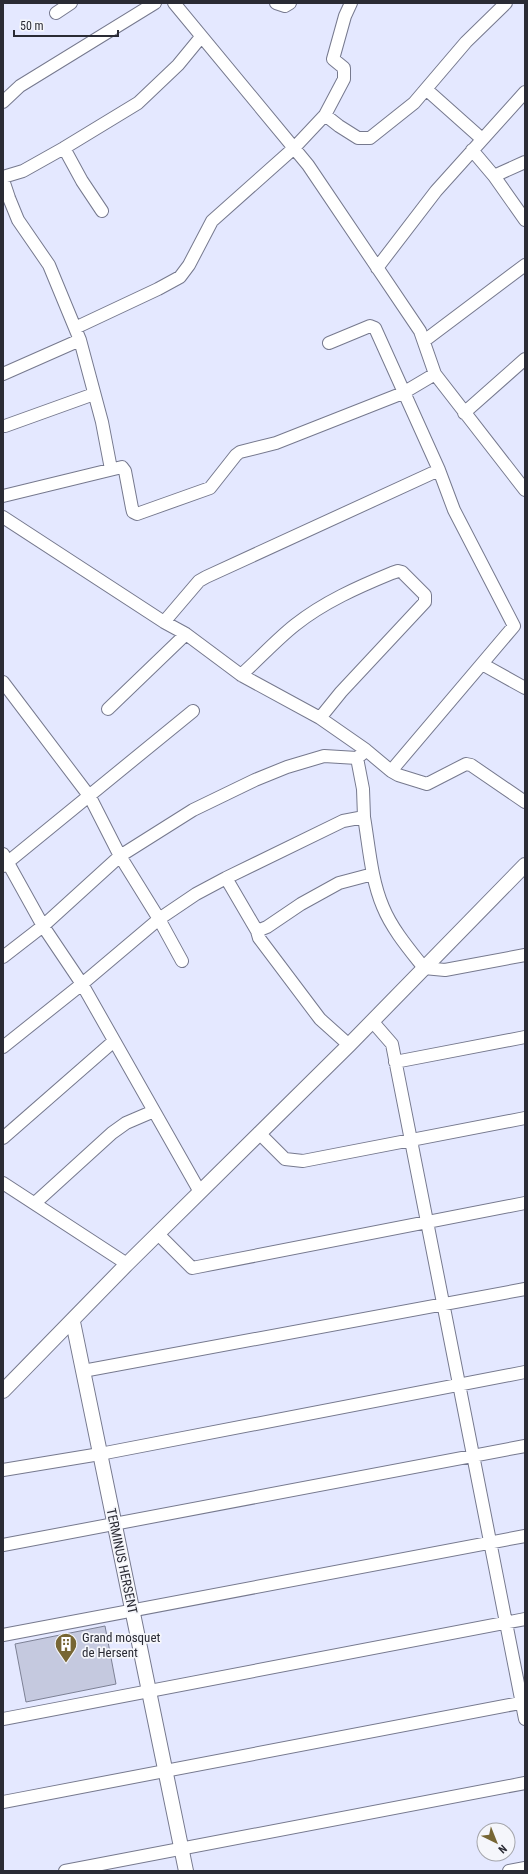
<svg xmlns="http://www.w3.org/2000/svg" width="528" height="1874" font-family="'Roboto Condensed',sans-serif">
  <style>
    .building { fill: #c5c9df; stroke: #7d8195 }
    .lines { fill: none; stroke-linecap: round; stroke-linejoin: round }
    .minor-casing { stroke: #76798e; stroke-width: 14 }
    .tertiary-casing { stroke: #76798e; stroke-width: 16 }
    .minor { stroke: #fff; stroke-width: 12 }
    .tertiary { stroke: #fff; stroke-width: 14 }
    .labels { text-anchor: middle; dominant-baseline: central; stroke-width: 3.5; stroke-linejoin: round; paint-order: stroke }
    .street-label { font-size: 13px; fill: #2a2b34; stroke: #f5f6fb }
    .poi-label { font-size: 13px; fill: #2a2b34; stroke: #f5f6fb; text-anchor: start }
  </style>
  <rect width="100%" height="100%" fill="#e4e8ff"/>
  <path class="building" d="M105,1626L116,1684L26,1702L15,1644Z"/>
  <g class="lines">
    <g class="minor-casing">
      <path id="minor" d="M174,3L308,165L420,331L435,374L525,490
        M276,3L285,6L290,3
        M56,13L71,3
        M427,90L482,139
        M3,102L20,86L155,3
        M325,115L339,126L358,138H370L414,103L466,42L506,3
        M64,148L82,181L102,211
        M472,150L494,176L525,220
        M494,176L525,162
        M3,177L23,171L64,148L138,103L178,65L201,37
        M3,180L9,198L18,220L49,265L80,340L102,422L111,469
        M377,268L436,191L525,92
        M75,328L158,289L180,277L189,265L212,221L294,148L325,115L344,79V68L333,59L345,16L351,3
        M424,341L525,265
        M329,343L370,326L375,328L439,470L454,510L514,626L391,771
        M3,374L80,340
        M464,413L525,359
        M5,426L94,394
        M3,496L122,467L125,471L132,508L133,512L137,514L210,488L236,455L240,452L276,443L403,393L435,374
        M3,517L164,622L186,634L241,675L320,718L366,750L391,771L398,775L427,784L466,764L471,765L525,802
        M164,622L199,581L206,577L439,470
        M482,664L525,688
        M241,675C259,659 276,640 295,625C324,602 358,587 392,573L398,571L402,572L425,595V602L341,692L320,718
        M3,682L90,797L120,856L159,919L182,961
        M108,709L186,634
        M364,817C369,846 371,879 383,907C392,929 409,949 424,968L445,970L525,955
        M3,854L43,926L82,984L200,1192
        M3,866L193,711
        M226,878L257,931L267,927L301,904L339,883L373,874
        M257,931L259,938L320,1019L349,1045
        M3,957L43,926L120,856L193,810L255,780L287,767L324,756L357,758L362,754
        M372,1021L392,1044L525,1719
        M3,1047L82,984L159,919L196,894L226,878L343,821L364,817L363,789L357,758
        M395,1062L525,1037
        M259,1133L285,1159L303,1161L525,1118
        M3,1138L114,1041
        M3,1183L127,1264
        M35,1203L112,1133L126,1123L154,1111
        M158,1234L192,1268L525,1203
        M83,1371L525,1289
        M3,1470L100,1454L525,1372
        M3,1545L525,1446
        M3,1635L525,1536
        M3,1719L525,1619
        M3,1802L525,1702
        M65,1871L525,1783
        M509,1871L525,1868"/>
    </g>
    <g class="tertiary-casing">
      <path id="tertiary" d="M73,1322L186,1871
        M3,1391L127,1264L349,1045L525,865"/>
    </g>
    <use href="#minor" class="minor"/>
    <use href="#tertiary" class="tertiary"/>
  </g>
  <defs>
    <g id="building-pin" transform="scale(1.15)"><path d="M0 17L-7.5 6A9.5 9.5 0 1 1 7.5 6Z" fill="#776634" stroke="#f5f6fb"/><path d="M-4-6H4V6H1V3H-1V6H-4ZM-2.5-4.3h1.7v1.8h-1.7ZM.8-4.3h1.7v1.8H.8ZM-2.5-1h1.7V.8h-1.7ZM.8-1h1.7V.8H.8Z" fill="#fff"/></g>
  </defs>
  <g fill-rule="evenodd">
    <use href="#building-pin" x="66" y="1644"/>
  </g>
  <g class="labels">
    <g class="street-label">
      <text transform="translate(122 1561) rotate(78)">TERMINUS HERSENT</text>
    </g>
    <g class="poi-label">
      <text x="82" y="1637">Grand mosquet<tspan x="82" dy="15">de Hersent</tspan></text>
    </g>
  </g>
  <rect width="528" height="1874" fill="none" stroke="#2a2b34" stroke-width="8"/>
  <g transform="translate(496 1842) rotate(137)"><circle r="19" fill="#f5f6fb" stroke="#a4a5ab"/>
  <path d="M0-3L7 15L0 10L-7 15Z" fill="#776634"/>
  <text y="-6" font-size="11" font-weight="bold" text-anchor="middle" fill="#2a2b34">N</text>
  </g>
  <path d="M14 30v6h104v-6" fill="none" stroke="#2a2b34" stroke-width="2"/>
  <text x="20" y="30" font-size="12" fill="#2a2b34" stroke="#f5f6fb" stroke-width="3" paint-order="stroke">50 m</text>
</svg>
